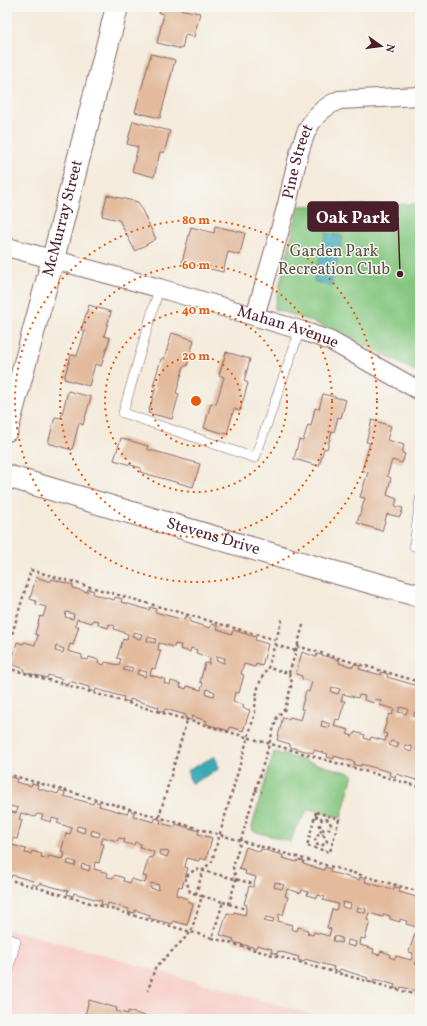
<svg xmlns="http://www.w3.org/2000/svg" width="427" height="1026" font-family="Vollkorn,serif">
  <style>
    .built { fill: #f7d0c9 }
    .green { fill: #85c780; stroke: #687356 }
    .water { fill: #3aaab7; stroke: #426471 }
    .building { fill: #e3ba9b; fill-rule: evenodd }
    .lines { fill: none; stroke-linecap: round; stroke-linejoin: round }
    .lane-casing { stroke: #866669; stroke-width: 10 }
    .street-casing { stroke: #866669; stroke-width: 20 }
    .secondary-casing { stroke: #866669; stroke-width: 24 }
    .path { stroke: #866669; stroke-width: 2.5; stroke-dasharray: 3 3; stroke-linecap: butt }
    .lane { stroke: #fff; stroke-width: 9 }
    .street { stroke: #fff; stroke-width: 18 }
    .secondary { stroke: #fff; stroke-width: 22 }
    .ring { fill: none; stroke: #e8590c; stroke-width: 2; stroke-dasharray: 2 4 }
    .labels { text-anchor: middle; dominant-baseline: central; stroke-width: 3; stroke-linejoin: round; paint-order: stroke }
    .street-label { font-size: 16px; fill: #4a1f2b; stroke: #f6f6f2 }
    .park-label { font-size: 16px; fill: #5c5144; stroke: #f6f6f2 }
    .centre { fill: #e8590c; stroke: #f6f6f2; stroke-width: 2 }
    .ring-label { font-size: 12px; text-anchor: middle; font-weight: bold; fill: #e8590c; stroke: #f6f6f2; stroke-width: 3; stroke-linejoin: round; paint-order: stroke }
    .leader { fill: none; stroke: #4a1f2b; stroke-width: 1.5 }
    .callout-dot { fill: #4a1f2b; stroke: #f6f6f2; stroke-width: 1.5 }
    .callout { fill: #4a1f2b; stroke: #4a1f2b; stroke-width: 1.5 }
    .callout-label { font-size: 17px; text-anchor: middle; font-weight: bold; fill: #fff }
  </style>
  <rect width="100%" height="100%" fill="#f6f6f2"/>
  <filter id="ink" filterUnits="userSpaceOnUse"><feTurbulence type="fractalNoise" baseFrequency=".025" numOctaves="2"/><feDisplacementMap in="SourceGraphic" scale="8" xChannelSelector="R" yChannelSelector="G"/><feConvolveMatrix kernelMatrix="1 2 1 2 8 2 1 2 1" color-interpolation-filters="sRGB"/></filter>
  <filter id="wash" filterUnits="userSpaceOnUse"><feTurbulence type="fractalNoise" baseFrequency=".012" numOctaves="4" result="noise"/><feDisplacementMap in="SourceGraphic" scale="16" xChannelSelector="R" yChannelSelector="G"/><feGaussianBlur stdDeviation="0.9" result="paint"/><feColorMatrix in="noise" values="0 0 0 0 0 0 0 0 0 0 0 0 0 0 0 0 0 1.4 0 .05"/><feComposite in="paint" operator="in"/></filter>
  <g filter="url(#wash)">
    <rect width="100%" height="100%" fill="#f4ebdb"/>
    <path class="built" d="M7,929L50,940L328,1019H7Z"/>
    <path class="green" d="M420,204V374L362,343L361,344C331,329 306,318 274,309L299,206Z
      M274,752L353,774L341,818L309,809L295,829L291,842L253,831L252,827L260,798L262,796L261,795L262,792Z"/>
    <path class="water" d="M326,233L343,237L331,286L314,281Z
      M213,757H215L219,767V769L193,783H191L187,771Z"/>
    <g id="blocks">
      <path class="building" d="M161,7H180L179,9L200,13L194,37L185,35L182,49L157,43L164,14L159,13Z
        M151,54L175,60L160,118L135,112Z
        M133,121L170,131L164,153L160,152L154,177L132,171L138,147L127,144Z
        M107,195L138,202L156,239L135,251L119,220L102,216Z
        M215,226L245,233L240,255L228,252L223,272L182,262L191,227L214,233Z
        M89,305L111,312L104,336L110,338L101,366L95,364L89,386L64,379L71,355L77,356L85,331L81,330Z
        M172,333L194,340L187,366H184L176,393L179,394L172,419L148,413L156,387L153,386L161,359H164Z
        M226,352L250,359L244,381L248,383L240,411L234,409L227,434L204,428L211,403L216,404L224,377L219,375Z
        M68,391L91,397L83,425L79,423L72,450L48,443L55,417L61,418Z
        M323,394L346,400L341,418L338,417L334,432L332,431L327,449L324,448L319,466L294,459L299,440L303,441L308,425L311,426L315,408L319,409Z
        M372,420L391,426L387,440L404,445L402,453L405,454L402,463L392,460L387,476L391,478L387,495L397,499L395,506L403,508L400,517L387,514L382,531L357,523L365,498L360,497L368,472L362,470L370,443L366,442Z
        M121,438L148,446L147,449L200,464L193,487L140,472L141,468L114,460Z
        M36,577L50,582L52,579L73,585V588L87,592L88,589L94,591L93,594L114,600L115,597L122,599L121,602L149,610L150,607L156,609L155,612L184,620L185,616L190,618V622L210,628L212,624L218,626L217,629L232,634L233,630L256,637L255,640L268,644L262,666L256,664L255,667L244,664L241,674L244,675L239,693L235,692L233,702L244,705L243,708L250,710L243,731L230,727L229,731L206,724L207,721L192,716L191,720L185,718L186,715L165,709L164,712L158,710L159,707L130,699V702L123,700L124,697L96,689L95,692L89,690V687L69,681L68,684L61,682L62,679L48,675L47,678L24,672L25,669L11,664L17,642L23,644L24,642L35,645L38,635L35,634L40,616L43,617L46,607L36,604V601L30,599ZM66,612L74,614L73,619L65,617ZM77,619L92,623L93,620L99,621L98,625L108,628L109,624L115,626L114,629L128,634L127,640L123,639L117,658L121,659L119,665L105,662L104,665L98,663L99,660L89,657L88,660L82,659V655L68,651L70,644L73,645L79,626H75ZM134,632L142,634L140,639L132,636ZM148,637L156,639L155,643L147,641ZM159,643L174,647L175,644L181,645L180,649L190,652L191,648L197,650L196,653L210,658L209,664L205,663L200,682L203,683L201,690L187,686L186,689L180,687L181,684L171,681L170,685L164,683L165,679L150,675L152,668L155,669L161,650H158ZM56,646L64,649L63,653L55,651ZM217,656L225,658L224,663L216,660ZM125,666L133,668L131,672L123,670ZM139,670L147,672L145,677L137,674ZM207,689L215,692L214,696L206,694Z
        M302,652L316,657L317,654L339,660V663L353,667L354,664L360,666L359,669L381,675V672L388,674L387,677L415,685L416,682L420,683V713L415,712L413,716L420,718V744L418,743L416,750L420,751V781L396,774L395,777L389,775L390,772L361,764V766L354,765L355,762L334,756V759L327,757L328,754L314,750L313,753L290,747V744L277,740L283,717L289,719L290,717L301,720L304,710L301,709L306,691L309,692L312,682L302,679V676L296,674ZM332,687L340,689L338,694L331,692ZM343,694L358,698L359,695L365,696L364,700L374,703L375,699L381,701L380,705L394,709L392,715L389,714L383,733L387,734L385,741L371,737L370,740L364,738L365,735L355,732L353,736L347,734L349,730L334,726L336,719L339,720L345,701H341ZM400,707L408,709L406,714L398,712ZM322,721L330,724L329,728L321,726ZM391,741L399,743L397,748L389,745ZM405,745L413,747L411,752L404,749Z
        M7,776L17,779L16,782L31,786L32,783L38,785L37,788L58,794L59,791L65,793L64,796L93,804L94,801L100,803L99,806L127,814L129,810L134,812L133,816L154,822L155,818L161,820L160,823L175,827L176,824L199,831L198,834L212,838L206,860L200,858L199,861L187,858L185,867L188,868L182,887L179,886L176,895L188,899L187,901L193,904L187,925L173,921L172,924L149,918L150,915L135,910V913L128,912L129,909L108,903L107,906L101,904L102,901L74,893L73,896L67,894L68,891L39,883L38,886L32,884L33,881L12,875L11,878L7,876ZM10,806L18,808L16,813L8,811ZM21,813L35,817L37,814L43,815L41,819L51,822L52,818L59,820L57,823L72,828L70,834L66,833L61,852L65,853L63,859L48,856V859L41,857L42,854L32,851L31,854L25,853L26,849L12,845L13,838L17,839L22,820H19ZM77,826L85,828L84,833L76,830ZM92,830L100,833L99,837L91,835ZM103,837L117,841L119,838L125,839L124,843L134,845L135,842L141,844L140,847L154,852L152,858L149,857L143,876L147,877L145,883L131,879L130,883L123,881L124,878L115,875L113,878L107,877L108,873L94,869L95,862L99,863L104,844H101ZM160,850L169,852L167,857L159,854ZM68,860L76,862L75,866L67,864ZM82,864L90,866L89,871L81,868ZM151,883L159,885L158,890L150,888Z
        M246,847L260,852L261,849L283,855L282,858L297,862L298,860L304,861L303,864L324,870L325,867L331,869L330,872L359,880L360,877L366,879L365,882L393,890L394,887L400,888L399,892L420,898V928L406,924L407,921L400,919V922L390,919V916L384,914L383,917L369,913L367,920L370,921L365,939L361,938L360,945L374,949L373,953L379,955L381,951L390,954L389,957L395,959L396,956L411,960L413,953L409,952L415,933L418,934L420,930V960H417L415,964L420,965V996L415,995L416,991L401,987L400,990L394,988L395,985L374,979L373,983L367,980L368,978L340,969L339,972L333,970L334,967L305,959L304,962L298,960L299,957L278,951L277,954L271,952L272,949L257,945L256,948L233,942L234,939L220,935L227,913L233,914L234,912L245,915L247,905L244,904L249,886L253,887L254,884L256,877L245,874L246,871L239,869ZM275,882L284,885L282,889L274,887ZM287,889L301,893L302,890L308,892L307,895L317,898L318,895L325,897L323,900L338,904L336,910L332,909L327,928L331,929L329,936L314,932L313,935L307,933L308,930L298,927L297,931L291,929L292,925L278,921L279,914L283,915L288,897L285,896ZM343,902L351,904L350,909L342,907ZM358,907L366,909L365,913L357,911ZM266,917L274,919L272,923L264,921ZM334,936L342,938L341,943L333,941ZM348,940L356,942L355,947L347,945Z
        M89,1000L117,1008L116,1011L128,1014V1011L155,1019H84Z"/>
    </g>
  </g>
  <g filter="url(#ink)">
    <use href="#blocks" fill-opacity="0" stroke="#866669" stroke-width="1"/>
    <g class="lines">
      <g class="lane-casing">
        <path id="lane" d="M159,288L123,413L255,458L300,330
          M420,499L414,546L420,547
          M7,938L16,941L7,975"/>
      </g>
      <g class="street-casing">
        <g id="street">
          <path id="s1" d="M7,247L159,288L300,330L331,341L420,391"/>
          <path id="s2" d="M255,316C266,278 277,242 287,204C293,181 299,142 311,123C318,112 328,105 339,100L420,96"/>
        </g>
      </g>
      <g class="secondary-casing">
        <g id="secondary">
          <path id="s3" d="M7,430L53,259L117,7"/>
          <path id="s4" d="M7,476L308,565L420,596"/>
        </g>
      </g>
      <path class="path" d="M275,645L296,651L289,673L268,668L282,619
        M297,646L420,682
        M7,651L31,570L276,640
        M296,651L303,625
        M7,668L420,787
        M7,774L420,892
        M255,790L262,792
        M316,812L339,819L330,852L307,846Z
        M159,817L187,720
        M315,817L319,816L322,819H326L329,820L331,825L329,829L324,830L320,828V823L322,819
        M319,824V829L326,838L327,842L323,845L320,846L316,844L315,838L319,834H323
        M7,879L191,932L212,938L223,902L202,896L191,932L155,968L148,991
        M196,894L190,892L185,877L196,869L254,884
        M202,896L196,894L203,870L212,861L255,713C255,696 258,681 268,668
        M223,902L229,904L236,879L233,867L277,717L285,709L292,683L289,673
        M229,904L246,909
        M212,938L420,996"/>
      <use href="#lane" class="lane"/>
      <use href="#street" class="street"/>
      <use href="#secondary" class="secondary"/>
    </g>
  </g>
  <g class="ring">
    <circle cx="196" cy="401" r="45"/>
    <circle cx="196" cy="401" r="91"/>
    <circle cx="196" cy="401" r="136"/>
    <circle cx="196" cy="401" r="181"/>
  </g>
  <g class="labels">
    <g class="street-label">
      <text stroke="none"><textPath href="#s2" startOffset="160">Pine Street</textPath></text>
      <text stroke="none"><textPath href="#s3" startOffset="219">McMurray Street</textPath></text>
      <text stroke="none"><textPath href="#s1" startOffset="292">Mahan Avenue</textPath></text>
      <text stroke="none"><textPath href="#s4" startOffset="215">Stevens Drive</textPath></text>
    </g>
    <g class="park-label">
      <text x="334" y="252">Garden Park<tspan x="334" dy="18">Recreation Club</tspan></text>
    </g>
  </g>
  <circle cx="196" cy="401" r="6" class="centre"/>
  <g class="ring-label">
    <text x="196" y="224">80 m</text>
    <text x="196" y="269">60 m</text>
    <text x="196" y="314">40 m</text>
    <text x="196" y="360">20 m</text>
  </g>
  <path class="leader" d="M400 274L398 217"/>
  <circle class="callout-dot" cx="400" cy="274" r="4"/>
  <rect class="callout" x="308" y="202" width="90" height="29" rx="4"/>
  <g class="callout-label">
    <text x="353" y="223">Oak Park</text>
  </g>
  <rect width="427" height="1026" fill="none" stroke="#f6f6f2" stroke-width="24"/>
  <g transform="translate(381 46) rotate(104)" stroke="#f6f6f2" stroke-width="3" paint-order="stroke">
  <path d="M0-3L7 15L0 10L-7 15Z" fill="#4a1f2b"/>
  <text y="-6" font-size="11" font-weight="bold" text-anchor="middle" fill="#4a1f2b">N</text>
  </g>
</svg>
